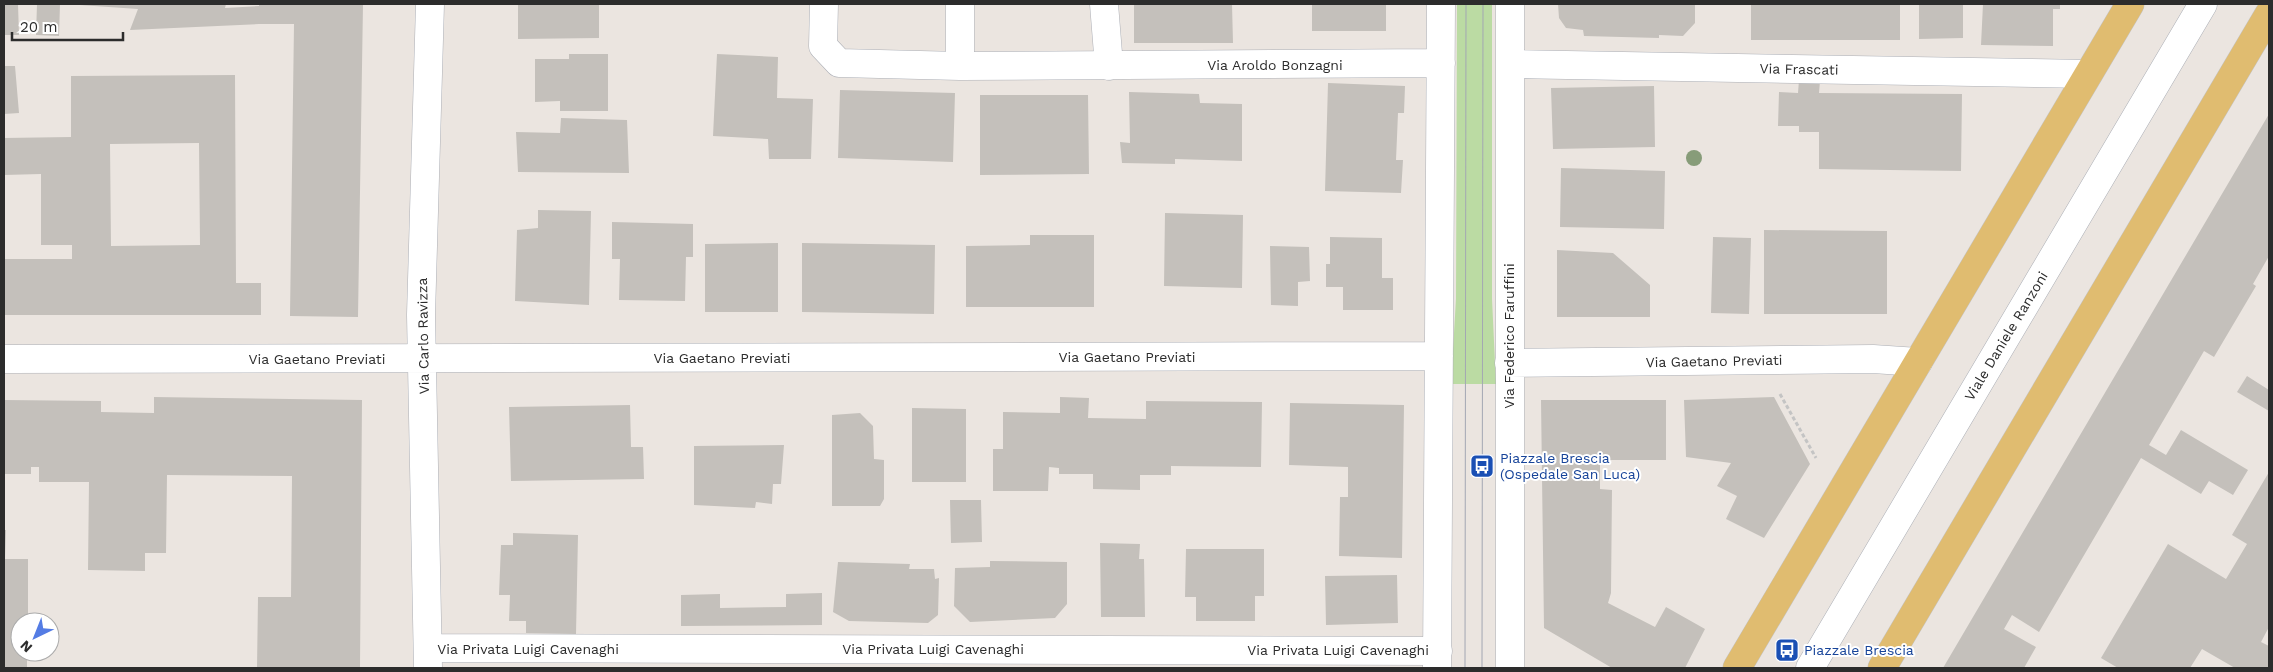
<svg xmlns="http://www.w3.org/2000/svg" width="2273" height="672" font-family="'Work Sans',sans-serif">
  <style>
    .green { fill: #bbdba3 }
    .building { fill: #c4c0bb; fill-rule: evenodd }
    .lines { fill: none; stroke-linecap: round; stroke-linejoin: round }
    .minor-casing { stroke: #acafb6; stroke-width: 29 }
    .major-casing { stroke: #c4c4c4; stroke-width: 29 }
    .path { stroke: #c4c4c4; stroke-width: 3; stroke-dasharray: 4 2.5; stroke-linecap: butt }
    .minor { stroke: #fff; stroke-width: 28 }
    .major { stroke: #e0bc70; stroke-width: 28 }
    .tram { stroke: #a3a7b3; stroke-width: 1 }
    .tree { fill: #879c79 }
    .labels { text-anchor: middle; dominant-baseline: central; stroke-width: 4; stroke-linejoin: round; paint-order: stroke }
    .street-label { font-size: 14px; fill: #2c2c2c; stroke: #fff }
    .transit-label { font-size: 14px; fill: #164399; stroke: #fff; text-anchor: start }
  </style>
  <rect width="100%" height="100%" fill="#ebe5e0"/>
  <path class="green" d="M1457,4H1492V299L1496,384H1451L1456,299Z"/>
  <path class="building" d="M4,4H18L19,35H4Z
    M37,4H60L59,36L36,35Z
    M65,4H226L225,8L259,6V4H363L358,317L290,316L294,24H259L130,30L138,9Z
    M518,4H599V38L518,39Z
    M1134,4H1232L1233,43H1134Z
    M1312,4H1386V31H1312Z
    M1558,4H1695V23L1683,36L1659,35V38L1584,36L1583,30L1566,28L1559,18Z
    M1751,4H1900V40H1751Z
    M1919,4H1963V38L1919,39Z
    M1983,4H2060V9H2053V46L1981,45Z
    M569,54H608V111H560V101L535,102V59H569Z
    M717,54L778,57L777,98L813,99L811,159H769L768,139L713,136Z
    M4,66H15L19,113L4,114Z
    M235,75L236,283H261V315H4V259H72V245H41V174L4,175V138L71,137V76ZM199,143L200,245L111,246L110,144Z
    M1799,80L1820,81L1819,93L1962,94L1961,171L1819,169V132H1799V126H1778L1779,92L1798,93Z
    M1328,83L1405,86L1404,113H1398L1397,137L1396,160H1403L1401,193L1325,191Z
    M1654,86L1655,147L1553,149L1551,88Z
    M840,90L955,93L953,162L838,158Z
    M1129,92L1199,94L1200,103L1242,104V161L1175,159V164L1122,163L1120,142L1130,143Z
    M980,95H1088L1089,174L980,175Z
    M2269,114V256L2253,284L2256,286L2214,357L2204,351L2149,445L2166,455L2181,430L2248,470L2233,495L2209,481L2201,494L2141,458L2039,632L2012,615L2004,629L2036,647L2024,668H1943Z
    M561,118L627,120L629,173L518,172L516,132L560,133Z
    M1561,168L1665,171L1664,229L1560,227Z
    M538,210L591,211L589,305L515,301L517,230L538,228Z
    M1165,213L1243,215L1242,288L1164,286Z
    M612,222L693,224V257H686L685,301L619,300L620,259H612Z
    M1764,230L1887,231V314H1764Z
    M1030,235H1094V307H966V246L1030,245Z
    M1330,237L1382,238V278H1393V310H1343V287H1326V264H1330Z
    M1713,237L1751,238L1749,314L1711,313Z
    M778,243V312H705V244Z
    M802,243L935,245L934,314L802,312Z
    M1270,246L1309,247L1310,281L1298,282V306L1271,305Z
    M1557,250L1613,253L1650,285V317H1557Z
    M2247,376L2269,390V411L2237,392Z
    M154,397L362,400L360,668H257L258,597H291L292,476L167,475L166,553H145V571L88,570L89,482H39V467H31V474H4V400L101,401V412L154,413Z
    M1060,397L1089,398L1088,418L1146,419V401L1262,402L1261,467L1171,466V475H1140V490L1093,489V474H1059V468L1049,467L1048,491H993V449H1003V412L1060,413Z
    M1774,397L1810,464L1764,538L1726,519L1737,496L1717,486L1731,463L1686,457L1684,400Z
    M1541,400H1666V460H1600V489L1612,490L1611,593L1608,603L1655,627L1666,607L1705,629L1685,668H1612L1544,628Z
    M1290,403L1404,405L1402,558L1339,556L1340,497H1348V467L1289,465Z
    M630,405L631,447H643L644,479L511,481L509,407Z
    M912,408L966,409V482H912Z
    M860,413L873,426L874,459L884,460V499L880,506H832V415Z
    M784,445L781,484H773L772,504L756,502L755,508L694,505V446Z
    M2269,472V627L2261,642L2269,646V668H2235L2202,649L2190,668H2118L2101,658L2168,544L2226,579L2247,544L2232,535Z
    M950,500H981L982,542L951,543Z
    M4,530H6L5,559H28V622H20V652H27V668H5Z
    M513,533L578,535L576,634L526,633V621H509L510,595H499L501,545H513Z
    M1100,543L1140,544L1139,559H1144L1145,617H1101Z
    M1186,549H1264V596H1255V621H1196V597H1185Z
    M990,561L1067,562V604L1055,618L970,622L954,606L955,568L990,567Z
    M838,562L910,564L909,569H934L935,579L939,578L938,615L928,623L849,621L833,612Z
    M1397,575L1398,623L1326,625L1325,576Z
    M822,593V625L681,626V595L720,594V608L786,607V594Z"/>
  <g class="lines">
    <g class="minor-casing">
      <path id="minor" d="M824,4L823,46L839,63L960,66L1441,63
        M960,4V66
        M1104,4L1109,66
        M1510,64L2088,74
        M4,359L1439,356
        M1509,363L1873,359L1918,362
        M428,648L1438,651
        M428,668L421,315L430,4
        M1437,668L1441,4
        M1510,668V4
        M1810,668L2203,4"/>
    </g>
    <g class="major-casing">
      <path id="major" d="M1737,668L2130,4
        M1882,668L2269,14"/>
    </g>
    <path class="path" d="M1780,394L1816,458"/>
    <use href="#minor" class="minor"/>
    <use href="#major" class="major"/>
    <path class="tram" d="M1465,668L1466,4
      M1482,668L1483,4"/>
  </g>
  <circle class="tree" cx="1694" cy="158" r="8"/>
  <defs>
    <g id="bus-square" transform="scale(1.25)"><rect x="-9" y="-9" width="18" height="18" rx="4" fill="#1a4fb4" stroke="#fff"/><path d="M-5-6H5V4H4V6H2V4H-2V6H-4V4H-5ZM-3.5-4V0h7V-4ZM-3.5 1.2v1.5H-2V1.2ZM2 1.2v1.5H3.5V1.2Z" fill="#fff"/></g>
  </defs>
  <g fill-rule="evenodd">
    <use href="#bus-square" x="1482" y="466"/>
    <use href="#bus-square" x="1787" y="650"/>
  </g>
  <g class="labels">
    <g class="street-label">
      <text x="1275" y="65">Via Aroldo Bonzagni</text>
      <text transform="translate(1799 69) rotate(1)">Via Frascati</text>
      <text transform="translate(423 336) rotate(-91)">Via Carlo Ravizza</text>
      <text transform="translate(1509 336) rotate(-90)">Via Federico Faruffini</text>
      <text transform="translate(2006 336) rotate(-59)">Viale Daniele Ranzoni</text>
      <text x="1127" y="357">Via Gaetano Previati</text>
      <text x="722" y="358">Via Gaetano Previati</text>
      <text x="317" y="359">Via Gaetano Previati</text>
      <text transform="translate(1714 361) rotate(-1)">Via Gaetano Previati</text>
      <text x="528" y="649">Via Privata Luigi Cavenaghi</text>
      <text x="933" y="649">Via Privata Luigi Cavenaghi</text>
      <text x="1338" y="650">Via Privata Luigi Cavenaghi</text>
    </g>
    <g class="transit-label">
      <text x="1500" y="458">Piazzale Brescia<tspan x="1500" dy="16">(Ospedale San Luca)</tspan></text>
      <text x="1804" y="650">Piazzale Brescia</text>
    </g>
  </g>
  <rect width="2273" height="672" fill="none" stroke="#2c2c2c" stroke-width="10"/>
  <g transform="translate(35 637) rotate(223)"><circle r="24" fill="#ffffff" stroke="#ababab"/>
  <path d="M0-4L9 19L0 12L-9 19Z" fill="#547ce4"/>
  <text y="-8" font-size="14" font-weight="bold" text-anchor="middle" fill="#2c2c2c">N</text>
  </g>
  <path d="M12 32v8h111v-8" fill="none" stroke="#2c2c2c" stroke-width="2.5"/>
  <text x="20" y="32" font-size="15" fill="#2c2c2c" stroke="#ffffff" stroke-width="4" paint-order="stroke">20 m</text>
</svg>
